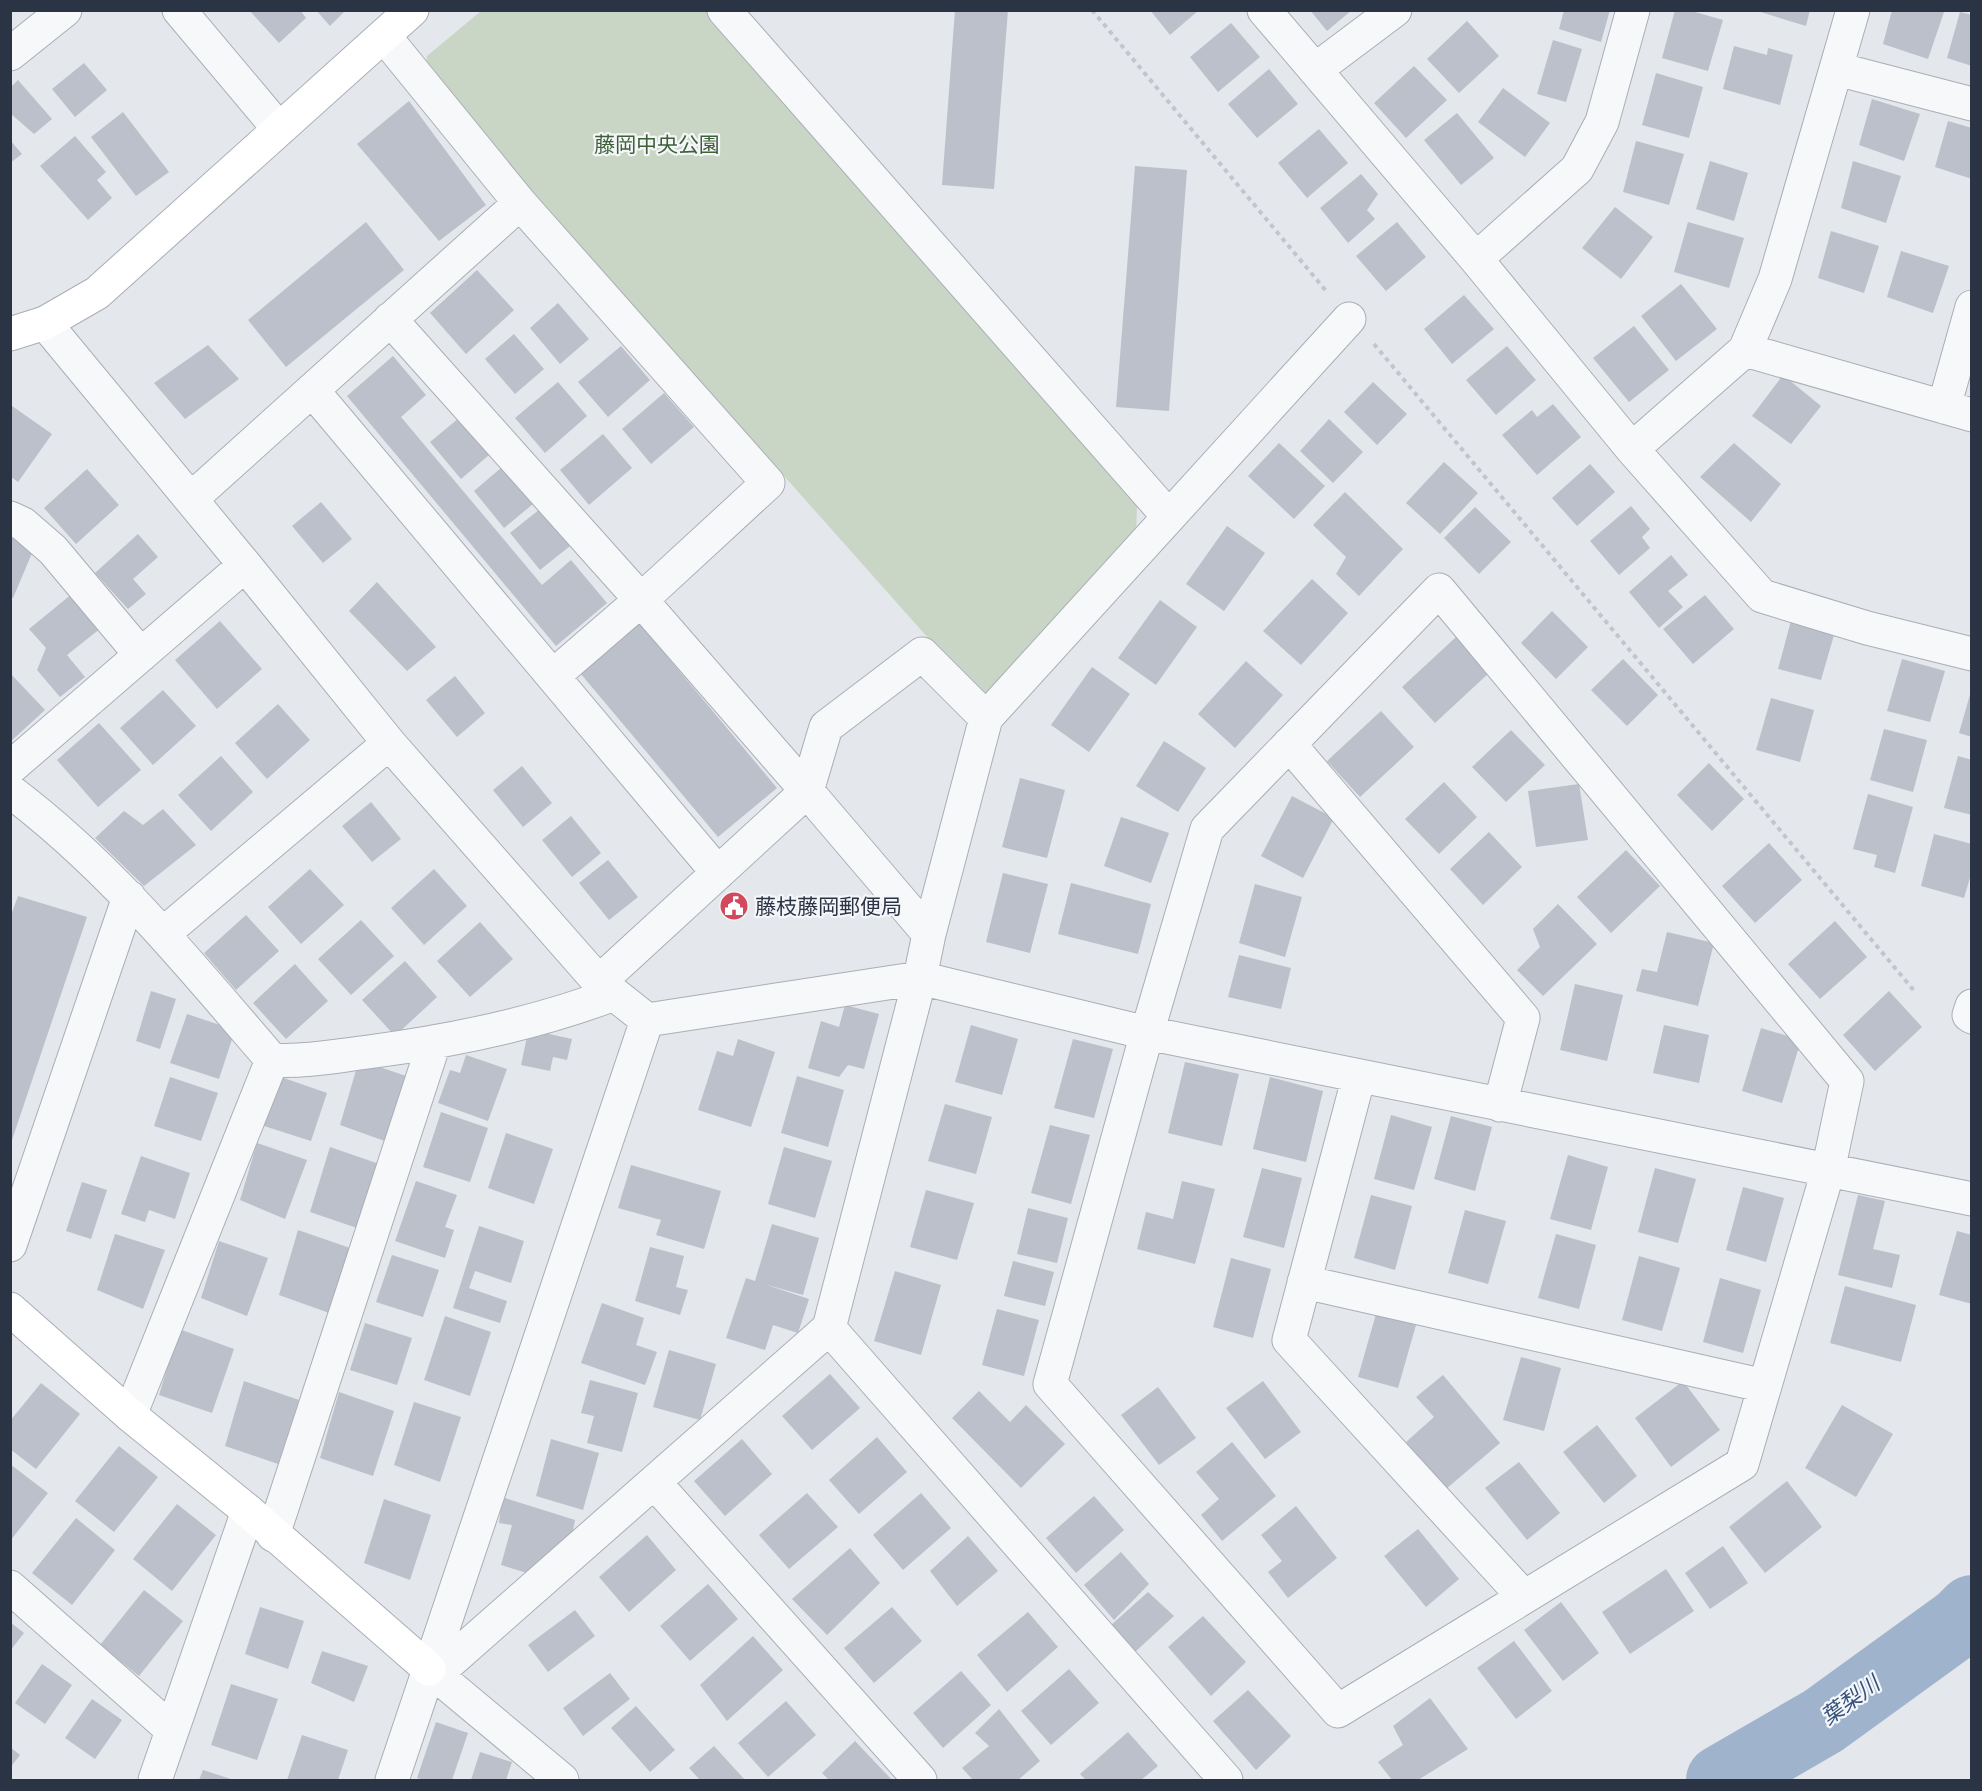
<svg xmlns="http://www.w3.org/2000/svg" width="1982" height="1791" font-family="'Archivo Narrow','Noto Sans JP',sans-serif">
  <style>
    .green { fill: #c9d6c5 }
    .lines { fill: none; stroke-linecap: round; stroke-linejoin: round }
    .river { stroke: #9fb4cc; stroke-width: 70 }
    .building { fill: #bbc0ca }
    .street-casing { stroke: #a9aeb7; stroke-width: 35 }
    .secondary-casing { stroke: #a9aeb7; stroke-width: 35 }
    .path { stroke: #c2c5cb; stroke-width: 4; stroke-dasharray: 4.5 4.5; stroke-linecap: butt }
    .street { stroke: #f7f8fa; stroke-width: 33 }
    .secondary { stroke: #fff; stroke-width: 33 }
    .labels { text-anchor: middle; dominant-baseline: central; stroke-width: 4.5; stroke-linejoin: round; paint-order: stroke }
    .park-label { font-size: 21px; fill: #3f6138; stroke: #f4f6f9 }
    .poi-label { font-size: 21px; fill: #2b3445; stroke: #f4f6f9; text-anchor: start }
    .water-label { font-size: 22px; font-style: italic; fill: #34527a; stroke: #f4f6f9 }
  </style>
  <rect width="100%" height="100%" fill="#e4e7ec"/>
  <path class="green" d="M481,11H707L1137,505L1136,535L999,690L977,693L425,72L427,56Z"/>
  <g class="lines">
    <path class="river" d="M1721,1780L1823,1721L1961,1621L1972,1610"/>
  </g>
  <path class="building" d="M249,10H300L306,18L279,43Z
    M316,10H346L330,26Z
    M955,10H1008L994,189L942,185Z
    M1150,10H1199L1170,35Z
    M1310,10H1352L1327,31Z
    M1564,10H1610L1601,42L1559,29Z
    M1675,10H1688L1723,20L1708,71L1662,58Z
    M1754,10H1810L1806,26Z
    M1892,10H1938L1944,12L1928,59L1883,44Z
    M1960,12L1972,15V66L1947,58Z
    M1467,21L1499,56L1459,93L1427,59Z
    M1231,23L1260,57L1218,92L1190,57Z
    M1553,40L1582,49L1566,102L1537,94Z
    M1734,46L1767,55L1768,48L1793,55L1780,105L1723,89Z
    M84,63L107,90L75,117L52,89Z
    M1414,66L1447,100L1406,138L1374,103Z
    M1269,69L1298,104L1257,138L1228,104Z
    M1656,73L1703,87L1689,138L1642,125Z
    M18,80L52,119L34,134L10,113V88Z
    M1503,88L1550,123L1525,157L1478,122Z
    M1872,99L1920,114L1904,161L1859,145Z
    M409,101L486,205L439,241L357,144Z
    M123,112L169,172L136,196L91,137Z
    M1457,113L1494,158L1461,185L1424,140Z
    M1948,121L1972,128V179L1935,167Z
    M1319,129L1348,163L1307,198L1278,163Z
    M75,136L106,172L97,180L112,198L88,220L40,166Z
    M10,140L22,154L10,163Z
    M1636,141L1684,154L1669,205L1623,192Z
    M1710,161L1748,173L1734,221L1696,209Z
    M1853,161L1901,176L1886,223L1841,208Z
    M1135,166L1187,170L1169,411L1116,407Z
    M1361,174L1378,194L1367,210L1375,219L1348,243L1320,208Z
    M1615,207L1653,237L1621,279L1582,248Z
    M366,222L404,270L286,367L248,320Z
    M1397,222L1426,257L1386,291L1356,256Z
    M1688,222L1744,238L1729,288L1674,272Z
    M1831,231L1879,246L1864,293L1818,278Z
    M1901,251L1949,266L1933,313L1887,297Z
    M477,270L514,310L466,354L430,313Z
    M1681,284L1717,329L1676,361L1641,316Z
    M1464,295L1494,329L1452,364L1424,329Z
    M558,303L589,339L560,364L530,328Z
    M1634,326L1669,370L1629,402L1593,358Z
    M514,334L544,369L515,394L485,359Z
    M208,345L239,379L185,419L154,383Z
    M621,346L650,380L608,417L578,382Z
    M1507,346L1536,380L1496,415L1466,380Z
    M393,356L426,395L401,417L542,585L571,560L607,603L556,646L347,396Z
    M1783,375L1821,406L1791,444L1752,416Z
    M558,382L587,416L545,453L515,418Z
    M1373,382L1407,414L1377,445L1344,412Z
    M664,393L694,427L651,464L622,429Z
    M1553,404L1581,437L1537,475L1502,435L1532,410L1537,417Z
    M12,406L52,434L18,482L10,476V408Z
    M459,418L489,455L461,479L430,442Z
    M1329,419L1363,452L1333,483L1300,451Z
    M603,434L632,468L589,505L560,470Z
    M1279,443L1325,486L1294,519L1248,476Z
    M1734,443L1781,484L1751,522L1700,477Z
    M1444,462L1478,493L1440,534L1406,503Z
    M1590,464L1615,492L1577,526L1552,498Z
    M502,467L533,504L504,528L474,491Z
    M87,469L119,505L76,544L44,508Z
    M1345,492L1403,549L1359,596L1336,574L1346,557L1313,525Z
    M321,502L352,539L323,563L292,526Z
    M1631,506L1650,529L1642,537L1650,548L1619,575L1590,541Z
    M1475,507L1511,542L1479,574L1444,538Z
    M540,509L570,546L540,570L510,533Z
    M1227,526L1265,553L1224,611L1186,584Z
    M138,534L158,557L133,579L146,594L128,609L95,573Z
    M10,535L35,546L13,598L10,597Z
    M1671,555L1688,575L1668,591L1683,607L1659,628L1629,592Z
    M1312,579L1348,613L1301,665L1263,631Z
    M377,582L436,647L407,671L349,611Z
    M73,593L101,628L67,655L85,677L60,697L37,670L46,648L29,629Z
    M1705,595L1734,629L1693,664L1663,629Z
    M1160,600L1197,627L1156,685L1118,658Z
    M1552,611L1588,647L1556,679L1521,643Z
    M1792,617L1836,628L1821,680L1778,669Z
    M635,618L777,788L718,837L575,667Z
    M220,621L262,669L217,709L175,660Z
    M1456,637L1489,673L1435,723L1402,687Z
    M1623,659L1658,695L1627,726L1591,690Z
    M1902,659L1945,671L1930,722L1887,711Z
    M1246,661L1283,695L1235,748L1198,714Z
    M1092,667L1130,694L1089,752L1051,725Z
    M10,673L45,710L10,742Z
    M455,676L485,713L457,737L426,700Z
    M163,690L196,726L153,765L120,728Z
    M1971,691H1972V737L1959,733Z
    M1771,698L1814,710L1800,762L1756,750Z
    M278,704L310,740L267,779L235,743Z
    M1381,711L1414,747L1360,797L1327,761Z
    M99,723L141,770L98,807L57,760Z
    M1884,729L1927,740L1913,792L1870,780Z
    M1511,730L1545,765L1506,802L1472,767Z
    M1164,741L1206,768L1178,812L1136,786Z
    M221,756L253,792L211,831L178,795Z
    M1958,756L1972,760V815L1944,808Z
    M1709,763L1744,799L1712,831L1677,795Z
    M522,766L552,803L523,827L493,790Z
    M1020,778L1065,790L1047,858L1002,847Z
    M1444,782L1477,817L1439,854L1405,819Z
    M1579,784L1588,840L1536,847L1528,791Z
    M1868,794L1913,807L1895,873L1874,867L1877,855L1853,849Z
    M1292,796L1334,818L1303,878L1261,856Z
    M371,802L401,839L372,862L342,826Z
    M163,809L196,845L144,886L95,838L124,811L143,825Z
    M571,816L601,853L572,877L542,840Z
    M1121,817L1169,833L1151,883L1104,866Z
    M1489,832L1522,867L1483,905L1450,869Z
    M1934,834L1972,844V871L1964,898L1921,886Z
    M1769,843L1802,880L1755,923L1722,886Z
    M1626,850L1660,886L1611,933L1577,897Z
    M608,860L638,897L609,920L579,883Z
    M310,869L344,905L301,944L268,907Z
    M434,869L467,906L424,945L391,908Z
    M1003,873L1048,884L1030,953L986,942Z
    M1071,883L1151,904L1138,954L1058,934Z
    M1255,884L1302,897L1285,957L1239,943Z
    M18,896L87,917L11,1143L10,918Z
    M1558,904L1597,944L1543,996L1517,970L1540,947L1533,929Z
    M246,915L279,951L236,990L204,953Z
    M361,920L394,956L351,995L318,959Z
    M1835,921L1867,957L1820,999L1788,964Z
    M480,922L513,959L470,997L437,961Z
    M1667,932L1714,943L1698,1006L1636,991L1642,969L1657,972Z
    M1239,955L1291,968L1281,1009L1228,997Z
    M405,961L437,997L395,1036L362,1000Z
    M295,964L328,1001L286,1039L253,1003Z
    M1575,984L1623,995L1607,1061L1560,1050Z
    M151,991L176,999L160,1049L136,1041Z
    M1889,991L1922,1027L1875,1071L1843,1035Z
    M845,1005L879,1014L864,1069L848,1065L839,1077L808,1068L821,1021L839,1027Z
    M187,1014L235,1030L219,1079L170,1063Z
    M971,1025L1018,1039L1002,1095L955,1082Z
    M1664,1025L1709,1035L1699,1083L1653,1073Z
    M1761,1028L1801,1040L1782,1103L1742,1091Z
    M540,1032L572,1039L567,1060L553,1057L550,1071L521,1065L527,1037Z
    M738,1039L775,1052L751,1127L698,1110L717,1051L733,1056Z
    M1073,1039L1113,1049L1094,1118L1054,1108Z
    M466,1055L507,1069L488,1121L438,1103L450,1070L460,1073Z
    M359,1060L415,1079L393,1144L340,1125Z
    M1185,1062L1239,1074L1222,1146L1168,1133Z
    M278,1076L327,1093L311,1141L261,1125Z
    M797,1076L844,1090L828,1147L781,1133Z
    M170,1077L218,1093L201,1141L154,1126Z
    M1270,1077L1323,1091L1306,1162L1253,1149Z
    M945,1104L992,1117L976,1174L928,1161Z
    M441,1112L488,1128L470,1182L423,1167Z
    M1391,1115L1432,1127L1414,1190L1374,1179Z
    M1451,1116L1492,1127L1475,1191L1434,1179Z
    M1050,1125L1090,1135L1071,1204L1031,1193Z
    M506,1133L553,1149L534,1204L488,1188Z
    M257,1143L307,1160L285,1219L240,1200Z
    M330,1147L385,1166L363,1230L310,1212Z
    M784,1147L832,1161L815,1218L768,1204Z
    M1568,1155L1608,1167L1591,1230L1550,1219Z
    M141,1156L190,1173L175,1219L149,1210L145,1222L121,1214Z
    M631,1165L721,1191L704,1249L656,1235L661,1220L618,1208Z
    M1262,1168L1302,1178L1284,1248L1243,1237Z
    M1655,1168L1696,1179L1678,1243L1638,1232Z
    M416,1181L457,1195L445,1227L454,1230L445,1258L395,1241Z
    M1182,1181L1215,1189L1195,1264L1137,1249L1146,1212L1173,1219Z
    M82,1182L107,1190L91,1239L66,1231Z
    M1743,1187L1784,1198L1766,1262L1726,1250Z
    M926,1190L974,1203L957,1260L910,1247Z
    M1371,1195L1412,1206L1395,1270L1354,1258Z
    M1858,1195L1885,1201L1873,1249L1900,1255L1892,1288L1838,1275Z
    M1028,1208L1068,1218L1057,1263L1017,1254Z
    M1465,1210L1506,1221L1488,1284L1448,1273Z
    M772,1224L819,1238L803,1295L764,1284L809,1299L798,1333L773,1325L765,1350L726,1338L746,1278L755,1281Z
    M479,1226L524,1241L511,1283L475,1271L469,1288L507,1301L500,1323L453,1308Z
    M298,1230L353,1249L332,1314L279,1295Z
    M1957,1231L1972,1235V1304L1939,1295Z
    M115,1234L165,1250L143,1309L97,1290Z
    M1556,1234L1596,1245L1579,1309L1538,1298Z
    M219,1241L268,1258L247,1316L201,1298Z
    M650,1247L684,1256L676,1287L688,1290L680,1315L635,1301Z
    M392,1255L439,1270L423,1317L376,1302Z
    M1639,1256L1680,1268L1662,1331L1622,1320Z
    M1231,1258L1271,1269L1253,1338L1213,1327Z
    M1013,1261L1054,1272L1045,1306L1004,1296Z
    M895,1271L941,1285L921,1355L874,1341Z
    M1720,1278L1761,1290L1743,1353L1703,1342Z
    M1845,1286L1916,1305L1901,1362L1830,1343Z
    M602,1303L644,1318L636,1345L657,1352L645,1385L581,1363Z
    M997,1309L1039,1320L1024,1376L982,1365Z
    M1376,1314L1416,1325L1398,1388L1358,1377Z
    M445,1316L491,1332L470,1396L424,1380Z
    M365,1323L412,1338L397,1385L350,1370Z
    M179,1329L234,1349L212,1413L159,1395Z
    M669,1350L716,1364L700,1420L653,1407Z
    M1521,1357L1561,1368L1544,1431L1503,1420Z
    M830,1374L860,1408L812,1450L782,1416Z
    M1443,1375L1500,1443L1446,1489L1406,1442L1434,1417L1416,1397Z
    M590,1380L638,1393L622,1452L587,1443L594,1416L581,1413Z
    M244,1381L299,1400L278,1464L225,1446Z
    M1263,1381L1301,1432L1265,1459L1226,1408Z
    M1683,1381L1720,1430L1671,1467L1635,1418Z
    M41,1383L80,1414L36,1469L10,1449V1421Z
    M1158,1387L1196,1438L1159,1465L1121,1415Z
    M979,1391L1010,1422L1026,1405L1065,1444L1021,1488L952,1418Z
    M339,1392L394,1411L373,1476L320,1458Z
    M414,1402L461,1417L440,1482L394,1465Z
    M1842,1405L1893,1434L1856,1497L1805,1468Z
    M1597,1425L1637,1476L1604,1503L1563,1452Z
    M877,1437L907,1472L859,1514L829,1480Z
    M551,1439L599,1453L583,1510L536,1496Z
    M742,1439L772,1474L725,1516L694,1481Z
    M1232,1442L1276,1496L1222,1541L1201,1515L1219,1499L1196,1472Z
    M119,1446L158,1477L114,1532L75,1501Z
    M1519,1462L1560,1513L1527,1540L1485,1488Z
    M10,1464L48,1493L10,1541Z
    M1787,1481L1822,1527L1765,1573L1729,1527Z
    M807,1493L838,1527L789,1569L759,1535Z
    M921,1493L951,1528L903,1570L873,1535Z
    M1094,1496L1124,1530L1076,1573L1046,1538Z
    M502,1497L575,1520L572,1535L527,1573L501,1565L512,1525L499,1523Z
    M384,1499L431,1515L410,1580L364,1563Z
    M177,1504L216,1535L172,1591L133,1559Z
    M1296,1506L1337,1558L1288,1598L1268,1572L1282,1561L1261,1535Z
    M76,1518L115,1550L72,1605L32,1573Z
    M1418,1529L1459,1579L1426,1607L1384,1556Z
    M647,1535L676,1570L629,1612L599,1577Z
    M968,1536L998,1571L957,1606L930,1571Z
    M1723,1546L1748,1583L1710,1609L1685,1573Z
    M850,1548L880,1583L827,1635L792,1599Z
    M1121,1552L1149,1584L1114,1620L1084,1585Z
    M1666,1569L1694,1611L1630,1654L1602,1612Z
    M708,1584L738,1619L690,1661L660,1626Z
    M144,1590L183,1621L139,1676L100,1645Z
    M1148,1592L1174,1616L1135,1652L1110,1626Z
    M1561,1602L1599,1653L1563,1681L1524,1630Z
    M260,1607L304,1621L288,1669L245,1654Z
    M892,1607L922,1641L874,1683L844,1648Z
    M575,1610L595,1636L548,1672L528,1645Z
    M1028,1612L1058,1647L1007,1692L977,1655Z
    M1203,1616L1246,1662L1211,1696L1168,1647Z
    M10,1622L24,1633L10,1651Z
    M753,1636L783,1670L727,1721L700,1685Z
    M1514,1641L1552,1691L1516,1719L1477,1668Z
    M322,1651L368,1666L354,1702L311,1683Z
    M42,1664L72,1685L45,1724L15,1703Z
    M1069,1669L1099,1703L1051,1745L1021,1711Z
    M961,1671L991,1705L943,1748L913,1713Z
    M610,1673L630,1699L583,1736L563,1708Z
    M231,1684L278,1699L257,1760L211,1745Z
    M1248,1690L1291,1736L1256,1770L1213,1721Z
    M1430,1698L1468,1749L1418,1780H1392L1378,1762L1403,1745L1393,1726Z
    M92,1699L122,1720L95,1759L65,1738Z
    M786,1701L816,1735L768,1777L738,1743Z
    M636,1706L675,1750L650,1772L611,1728Z
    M999,1709L1040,1761L1018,1780H973L962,1768L989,1746L975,1733Z
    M436,1722L468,1733L452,1780H425L417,1778Z
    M1128,1732L1158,1766L1141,1780H1086L1080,1774Z
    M302,1735L348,1750L338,1780H287Z
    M855,1741L892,1780H829L822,1773Z
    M714,1746L745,1780H700L689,1768Z
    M10,1747L20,1755L10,1768Z
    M480,1752L512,1762L506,1780H471Z
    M203,1770L234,1780H199Z"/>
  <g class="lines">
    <g class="street-casing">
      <path id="street" d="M179,10L279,129
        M724,10L1169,517
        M1264,10L1476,259L1632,449L1762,596L1867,628L1972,654
        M384,36L520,203L768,483L641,600L553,676
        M10,54L65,10
        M1837,69L1972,104
        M1315,70L1395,10
        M1476,259L1577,169L1602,122L1633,10
        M390,319L641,600L807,791L599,982
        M45,323L245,565L389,743L599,982L647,1020L392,1780
        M1745,350L1972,415
        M312,390L718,873
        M1944,407L1972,307
        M1632,449L1745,350L1775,279L1853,10
        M191,499L520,203
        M10,518L23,524L53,550L141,655
        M1439,590L1847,1081L1828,1171L1742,1464L1338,1711L1050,1384L1147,1033L1207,829Z
        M1289,744L1523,1018L1500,1105
        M10,768L245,565
        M10,791C111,867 190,965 272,1060L130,1415
        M163,934L389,743
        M929,934L807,791L826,727L922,654L986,718
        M1972,1006L1969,1015L1972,1017
        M647,1020L920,978L1147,1033L1972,1199
        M272,1060C304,1062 336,1056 368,1052C452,1041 535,1024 614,994
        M1359,1076L1289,1340L1524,1597
        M10,1245L129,897
        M1304,1282L1765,1386
        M829,1328L1226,1780
        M654,1482L920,1780
        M273,1535L434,1043
        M10,1587L172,1730
        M429,1669L562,1780
        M437,1673L829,1328L920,978L929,934L986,718L1349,319
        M155,1780L248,1511"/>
    </g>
    <g class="secondary-casing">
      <path id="secondary" d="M10,334L45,323L97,293L412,10
        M10,1309L130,1415L248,1511L429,1669"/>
    </g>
    <path class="path" d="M1092,10L1327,292
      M1374,344L1916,993"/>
    <use href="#street" class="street"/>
    <use href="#secondary" class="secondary"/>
  </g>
  <defs>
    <g id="civic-disc" transform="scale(1.5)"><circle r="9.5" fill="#d1495b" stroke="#f4f6f9"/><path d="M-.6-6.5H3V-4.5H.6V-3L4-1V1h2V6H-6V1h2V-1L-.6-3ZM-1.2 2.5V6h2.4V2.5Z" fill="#fff"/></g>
  </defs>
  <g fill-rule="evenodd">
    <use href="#civic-disc" x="734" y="906"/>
  </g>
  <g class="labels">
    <g class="park-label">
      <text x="657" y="144">藤岡中央公園</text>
    </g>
    <g class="poi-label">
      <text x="755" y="906">藤枝藤岡郵便局</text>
    </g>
    <g class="water-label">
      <text transform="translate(1850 1700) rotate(-36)">葉梨川</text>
    </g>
  </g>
  <rect width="1982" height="1791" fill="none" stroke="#2b3445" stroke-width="24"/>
</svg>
